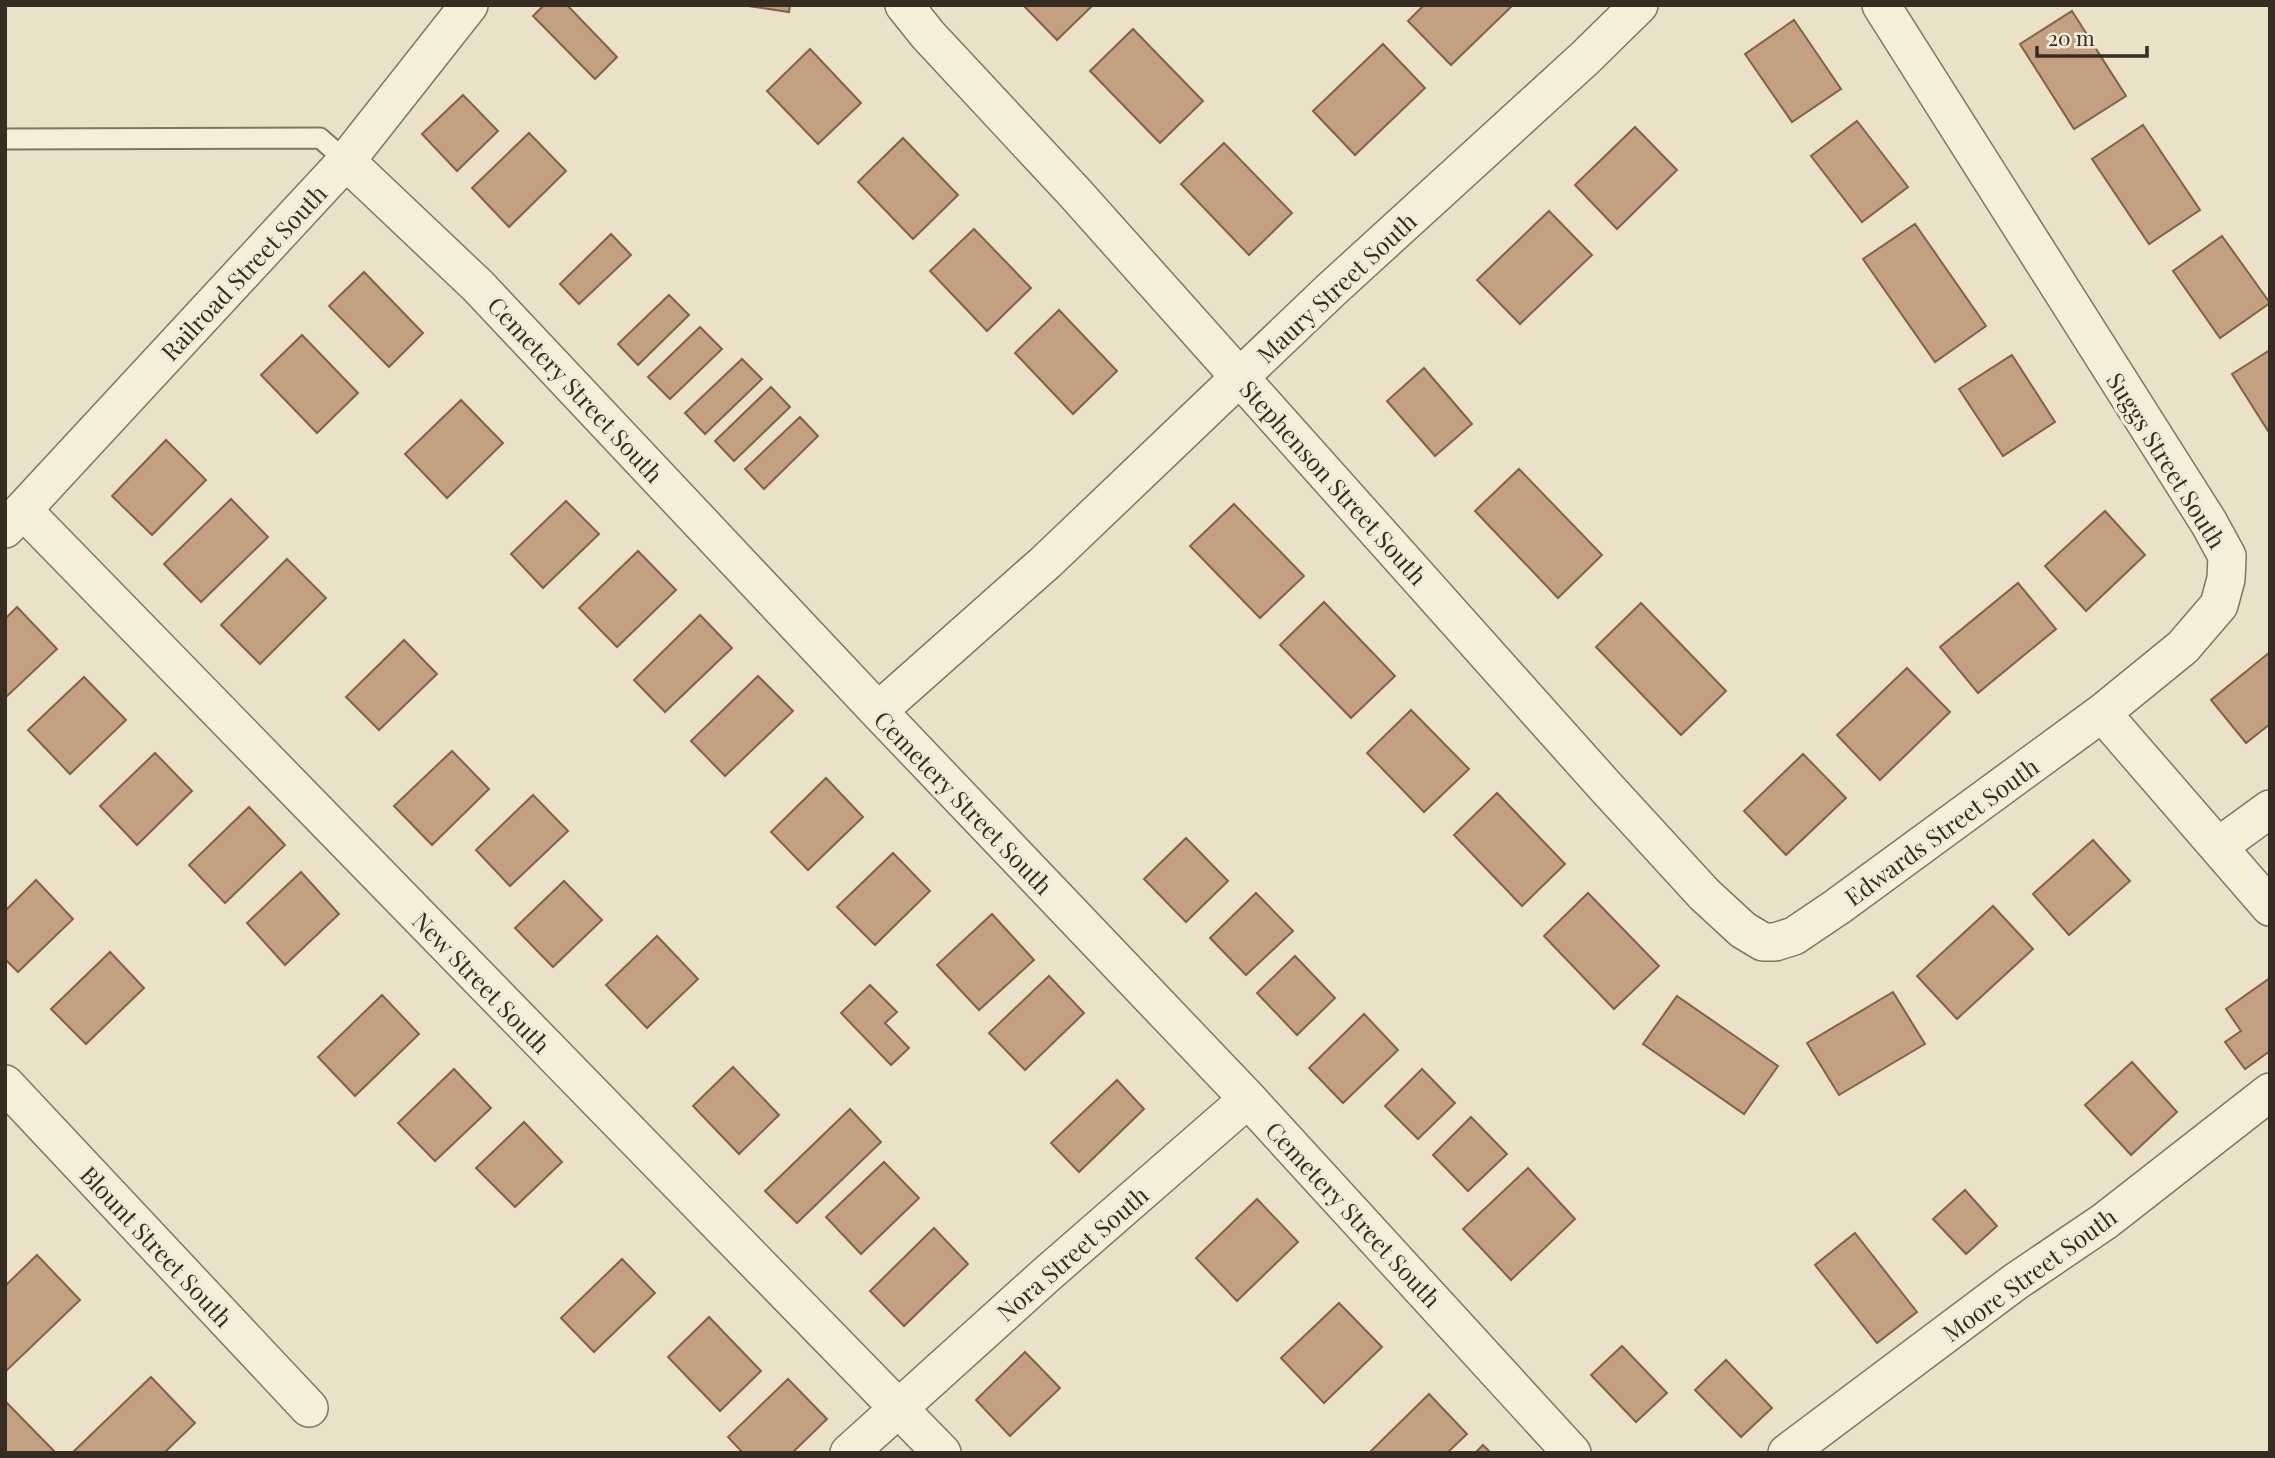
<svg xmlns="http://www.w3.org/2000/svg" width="2275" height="1458" font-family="'Playfair Display',serif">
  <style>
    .building { fill: #c4a082; stroke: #816147; stroke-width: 2 }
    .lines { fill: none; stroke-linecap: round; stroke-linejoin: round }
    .lane-casing { stroke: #84745f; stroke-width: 23 }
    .street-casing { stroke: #84745f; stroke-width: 40 }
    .lane { stroke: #f5efda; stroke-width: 19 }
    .street { stroke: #f5efda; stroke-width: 37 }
    .labels { text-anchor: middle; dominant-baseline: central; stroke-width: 7; stroke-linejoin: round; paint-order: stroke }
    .street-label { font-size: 24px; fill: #362c21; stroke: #f2ebd7 }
  </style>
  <rect width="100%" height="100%" fill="#eae1c8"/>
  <path class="building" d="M544,5H567L617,57L595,79L533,16Z
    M741,5H790L789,12Z
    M1023,5H1093L1057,40Z
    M1424,5H1513L1451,65L1408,21Z
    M2072,11L2126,96L2074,129L2020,44Z
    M1794,20L1841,89L1792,122L1745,54Z
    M1133,29L1203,101L1160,143L1090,71Z
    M1383,44L1425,88L1355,155L1313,111Z
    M810,49L861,103L818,144L767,91Z
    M463,95L498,131L457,171L422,134Z
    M1857,121L1908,187L1862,222L1811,156Z
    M2143,125L2200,210L2149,244L2092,159Z
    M1635,127L1677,170L1617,229L1575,185Z
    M529,133L566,171L509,227L472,188Z
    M903,138L958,195L913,239L858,182Z
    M1224,143L1292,213L1249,255L1181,184Z
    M1549,211L1592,255L1520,324L1477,280Z
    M1915,224L1986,326L1935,362L1863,259Z
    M974,229L1031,288L987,331L930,271Z
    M611,234L631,255L579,304L560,284Z
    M2222,236L2270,303L2220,338L2173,271Z
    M364,272L423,333L389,367L329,306Z
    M669,295L689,315L638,365L618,344Z
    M1059,310L1117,371L1073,414L1015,353Z
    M700,327L722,349L670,399L648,377Z
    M302,335L358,393L317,433L261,375Z
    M2270,350V434L2232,374Z
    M2012,355L2055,422L2003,456L1959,389Z
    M742,359L762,379L705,434L685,413Z
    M1424,368L1472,424L1435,456L1387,401Z
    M771,387L790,407L734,461L715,441Z
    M461,400L503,443L447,498L405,454Z
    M800,417L818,436L764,489L745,469Z
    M166,440L206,480L152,535L112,496Z
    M1519,469L1602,555L1558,598L1475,511Z
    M231,499L268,537L201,602L164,564Z
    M566,501L599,534L543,588L511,554Z
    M1234,504L1304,576L1260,618L1190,546Z
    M2105,511L2145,555L2086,611L2045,566Z
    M638,551L676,590L617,647L579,608Z
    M287,559L326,598L260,664L221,625Z
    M2018,583L2056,629L1978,693L1940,647Z
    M1324,602L1395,676L1351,718L1280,645Z
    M1641,603L1726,691L1681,735L1596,647Z
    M17,607L57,649L5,698V619Z
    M700,615L732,648L665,712L634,680Z
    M404,640L437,674L379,730L346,697Z
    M2270,652V724L2246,743L2211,700Z
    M1907,668L1950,712L1880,780L1837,735Z
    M758,676L793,711L725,776L691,741Z
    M84,677L126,720L70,774L28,730Z
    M1411,710L1469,769L1424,812L1367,753Z
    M452,751L489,789L432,845L394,806Z
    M155,753L192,791L137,845L100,806Z
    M1803,754L1846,798L1786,855L1744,811Z
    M826,778L863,817L808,870L771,832Z
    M1497,793L1565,864L1522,906L1454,835Z
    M533,795L568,831L510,886L476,850Z
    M249,807L285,845L225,903L189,865Z
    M1186,838L1228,881L1186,922L1144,879Z
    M2093,840L2130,881L2069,935L2033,894Z
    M893,853L930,891L875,945L837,907Z
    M301,872L339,914L285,965L247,923Z
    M36,880L73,919L18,972L5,959V911Z
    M564,881L602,920L553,967L515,928Z
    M1256,893L1293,931L1246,975L1210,938Z
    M1588,893L1659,966L1614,1009L1544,936Z
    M1993,906L2033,949L1957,1019L1917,976Z
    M992,914L1034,960L979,1010L937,965Z
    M657,936L698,979L647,1028L606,985Z
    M110,952L144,988L86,1044L51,1009Z
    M1295,956L1335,998L1297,1035L1257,993Z
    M1049,976L1084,1013L1025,1070L989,1033Z
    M2270,978V1051L2245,1069L2225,1042L2241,1031L2226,1009Z
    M870,985L897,1012L885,1023L909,1048L891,1065L841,1013Z
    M1893,992L1925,1044L1839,1095L1807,1043Z
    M382,995L419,1034L355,1096L318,1057Z
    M1677,996L1778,1066L1744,1114L1643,1044Z
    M1364,1014L1398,1050L1343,1103L1309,1068Z
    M2132,1062L2177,1112L2131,1155L2085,1105Z
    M733,1067L779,1115L739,1154L693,1106Z
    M454,1069L491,1108L435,1161L398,1123Z
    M1422,1069L1455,1103L1418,1139L1385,1106Z
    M1117,1080L1144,1109L1079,1172L1051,1143Z
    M850,1109L881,1142L797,1223L765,1191Z
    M1471,1117L1507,1154L1468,1191L1433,1155Z
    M524,1122L562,1162L515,1207L476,1168Z
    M884,1162L919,1198L861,1254L826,1217Z
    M1528,1168L1575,1219L1511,1280L1463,1229Z
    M1965,1190L1997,1226L1966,1254L1933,1219Z
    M1257,1199L1298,1242L1237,1301L1196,1258Z
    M934,1228L968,1264L904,1326L870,1291Z
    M1855,1233L1917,1312L1877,1343L1815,1265Z
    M37,1255L80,1300L5,1372V1286Z
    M622,1259L655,1293L594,1352L561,1318Z
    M1339,1303L1382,1347L1324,1403L1281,1358Z
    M709,1317L761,1371L720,1411L668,1357Z
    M1622,1346L1667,1393L1636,1422L1591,1375Z
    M1025,1352L1060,1388L1010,1436L976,1400Z
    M1726,1360L1772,1408L1741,1437L1695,1390Z
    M151,1377L195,1423L164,1453H72Z
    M788,1379L827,1419L792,1453H743L728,1437Z
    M1429,1394L1467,1434L1447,1453H1369Z
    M5,1401L56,1453H5Z
    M1483,1445L1491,1453H1475Z"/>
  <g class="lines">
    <g class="lane-casing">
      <path id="lane" d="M5,139L320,138L346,161"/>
    </g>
    <g class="street-casing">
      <path id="street" d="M904,5L928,35L1075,193L1604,785L1704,894L1743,930L1763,942H1775L1794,936L1837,907L2102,713L2183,647L2219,605L2226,579L2227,556L2209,523L1881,5
        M346,161L478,286L878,711L1248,1099L1572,1453
        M23,510L942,1453
        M5,529L346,161L469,5
        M878,711L1046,562L1332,289L1585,58L1639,5
        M2102,713L2270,907
        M2219,846L2270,809
        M5,1084L309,1408
        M849,1453L1046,1275L1248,1099
        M1787,1453L2015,1282L2105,1221L2270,1092"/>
    </g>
    <use href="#lane" class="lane"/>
    <use href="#street" class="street"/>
  </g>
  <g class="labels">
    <g class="street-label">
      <text transform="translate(243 272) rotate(-47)">Railroad Street South</text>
      <text transform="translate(1336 287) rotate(-43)">Maury Street South</text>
      <text transform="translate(576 389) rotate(47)">Cemetery Street South</text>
      <text transform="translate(2167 460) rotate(58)">Suggs Street South</text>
      <text transform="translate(1334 482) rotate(48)">Stephenson Street South</text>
      <text transform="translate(964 802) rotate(46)">Cemetery Street South</text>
      <text transform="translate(1941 831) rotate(-36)">Edwards Street South</text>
      <text transform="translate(482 982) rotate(46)">New Street South</text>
      <text transform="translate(1354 1214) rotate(47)">Cemetery Street South</text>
      <text transform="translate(157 1246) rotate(47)">Blount Street South</text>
      <text transform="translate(1072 1253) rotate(-41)">Nora Street South</text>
      <text transform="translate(2029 1274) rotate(-36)">Moore Street South</text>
    </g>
  </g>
  <rect width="2275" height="1458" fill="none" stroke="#362c21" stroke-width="14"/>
  <path d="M2037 46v10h110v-10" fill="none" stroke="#362c21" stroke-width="3.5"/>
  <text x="2048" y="46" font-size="21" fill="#362c21" stroke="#f2ebd7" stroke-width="5" paint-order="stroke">20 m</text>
</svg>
